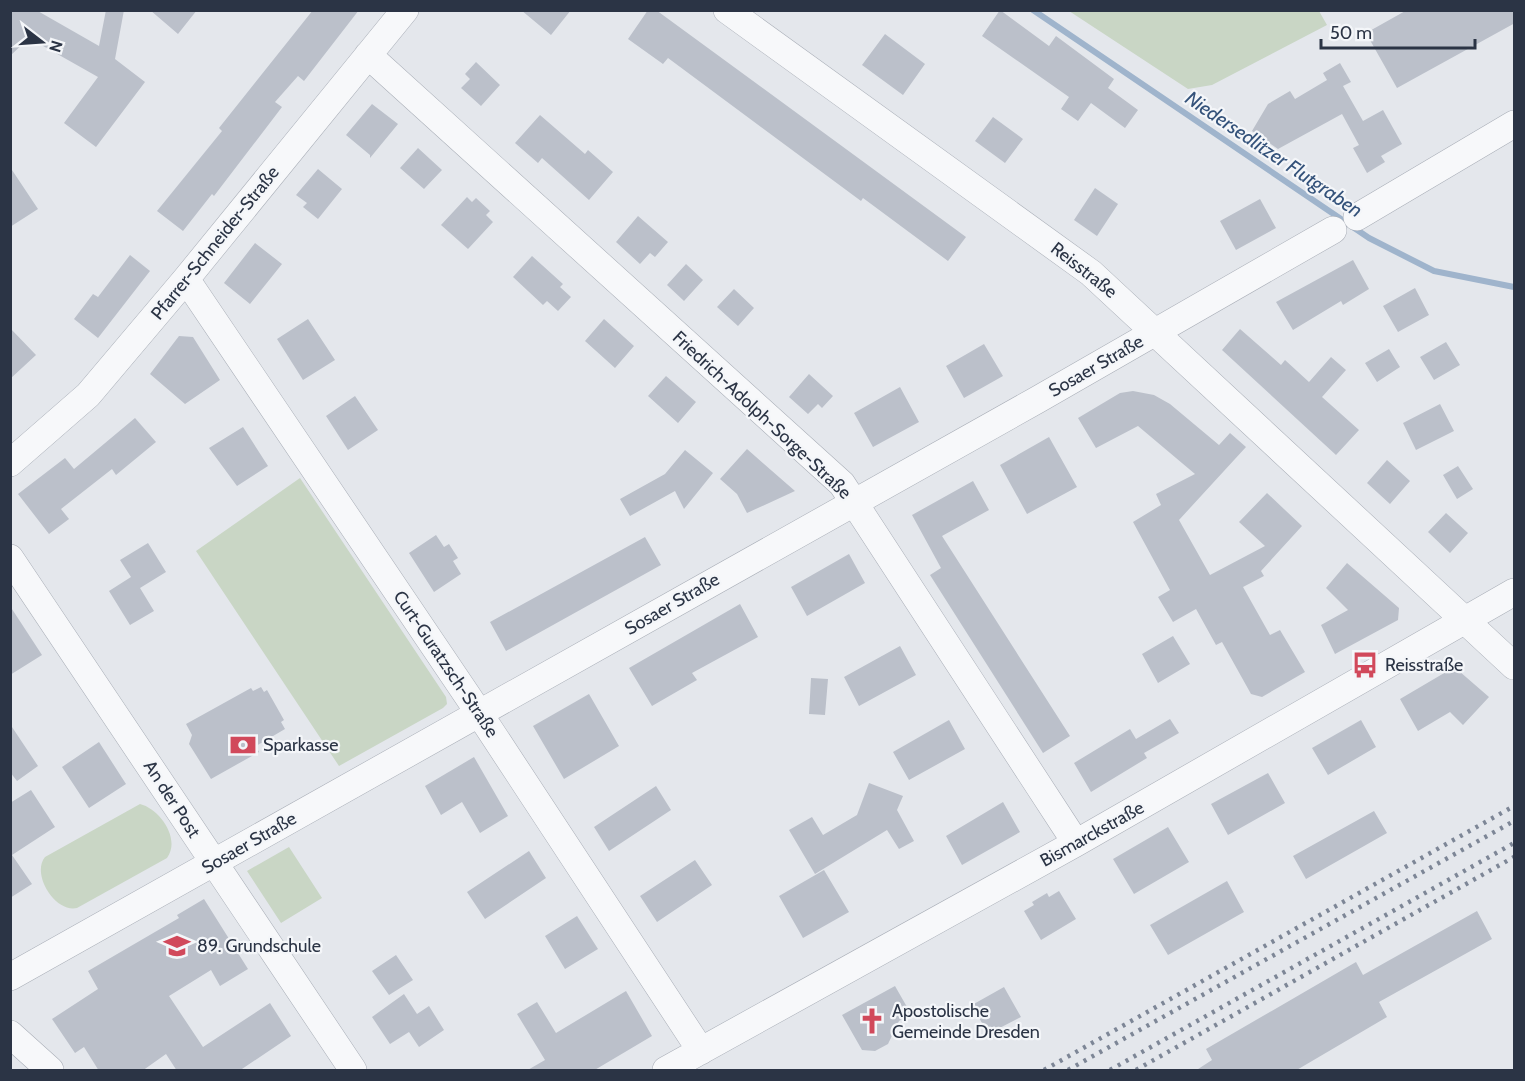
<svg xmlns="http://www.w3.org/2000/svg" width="1525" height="1081" font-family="Cabin,sans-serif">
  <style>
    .green { fill: #c9d6c5 }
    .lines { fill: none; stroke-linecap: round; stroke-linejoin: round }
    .stream { stroke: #9fb4cc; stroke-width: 6 }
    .building { fill: #bbc0ca }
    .minor-casing { stroke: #a9aeb7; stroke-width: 28 }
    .minor { stroke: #f7f8fa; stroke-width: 27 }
    .rail { stroke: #7d8696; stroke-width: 4.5; stroke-dasharray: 3 6; stroke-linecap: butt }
    .labels { text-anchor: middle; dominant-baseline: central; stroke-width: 4.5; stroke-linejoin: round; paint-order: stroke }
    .street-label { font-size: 18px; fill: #2b3445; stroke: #f4f6f9 }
    .poi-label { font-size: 18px; fill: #2b3445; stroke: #f4f6f9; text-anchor: start }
    .water-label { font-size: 20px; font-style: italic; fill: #34527a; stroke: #f4f6f9 }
  </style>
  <rect width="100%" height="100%" fill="#e4e7ec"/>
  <path class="green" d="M1069,11H1319L1327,25L1212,85L1188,89Z
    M300,478L446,697L447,704L443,708L339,766L196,551Z
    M140,804C160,809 181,839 167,858L77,908C55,913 31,874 45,857Z
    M289,847L322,898L281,923L247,871Z"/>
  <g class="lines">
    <path class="stream" d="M1033,10L1369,238L1434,271L1514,287"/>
  </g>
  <path class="building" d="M10,10H36L99,46L106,10H124L115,59L145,82L96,147L64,123L98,77L29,38L10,56Z
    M150,10H197L178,34Z
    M313,10H359L304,81L298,76L275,102L282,107L214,196L212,194L183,231L157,211L222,131L219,128Z
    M521,10H571L551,35Z
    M648,10H656L966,237L948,261L863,198L861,201L668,58L663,64L628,39Z
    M1000,10L1049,46L1056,36L1114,79L1108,88L1138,110L1125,128L1091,103L1078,121L1061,109L1069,97L982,36Z
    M1407,10H1515V23L1397,88L1366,33Z
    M885,34L925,64L903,95L862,65Z
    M476,62L500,85L481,106L461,88L470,79L465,74Z
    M1340,63L1351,82L1343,86L1363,121L1383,110L1402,144L1381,156L1385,162L1367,173L1353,148L1359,145L1342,114L1278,149L1252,131L1268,104L1290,91L1295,99L1327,80L1323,73Z
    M372,104L398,124L370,158V155L346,135Z
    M540,115L585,154L588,150L613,172L589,200L542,158L538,163L515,143Z
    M993,117L1023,139L1005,163L975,141Z
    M418,148L442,170L424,189L400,168Z
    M10,167L38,209L10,227Z
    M318,169L342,189L318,219L303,207L307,203L296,195Z
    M1095,188L1118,204L1097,236L1074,220Z
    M467,197L472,202L476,198L490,211L486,215L493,222L468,249L441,225Z
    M1260,199L1276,228L1236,250L1220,221Z
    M638,216L668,242L655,257L650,253L640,264L616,242Z
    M255,243L282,264L250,304L224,283Z
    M130,255L150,271L98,338L74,319L93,294L98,297Z
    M532,256L563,284L560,287L571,297L558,311L547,301L543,305L513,277Z
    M1353,260L1369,289L1343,305L1341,301L1293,330L1276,302Z
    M686,264L703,280L684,301L667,285Z
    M1415,288L1429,315L1398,332L1383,306Z
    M734,289L754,308L738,326L717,307Z
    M308,319L335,360L303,380L277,339Z
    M604,319L634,346L615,368L585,341Z
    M10,328L36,355L10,379Z
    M1240,329L1281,365L1285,360L1309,382L1331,357L1346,370L1322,397L1359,430L1336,455L1222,350Z
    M179,336L193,337L220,380L185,404L150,374Z
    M1446,342L1460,365L1434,380L1420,357Z
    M984,344L1003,376L964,398L946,366Z
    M1389,349L1400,367L1377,382L1365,363Z
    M809,374L833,396L822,408L818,404L808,414L789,397Z
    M666,376L696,402L678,423L648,396Z
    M900,387L919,422L873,447L854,413Z
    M1133,391L1154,395L1170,404L1219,445L1230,433L1246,447L1179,520L1210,575L1265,546L1239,522L1267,493L1302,526L1261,571L1264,576L1243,587L1270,635L1280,630L1305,672L1262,697L1251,694L1222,642L1216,645L1196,609L1173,622L1158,597L1170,590L1133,522L1161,505L1156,494L1195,474L1138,426L1096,448L1078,418L1120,393Z
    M355,396L378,430L348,450L326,416Z
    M1440,404L1454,431L1416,450L1403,423Z
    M135,418L156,442L116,475L112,469L61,509L69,519L49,534L18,494L65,458L74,469Z
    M243,427L268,466L237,486L209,448Z
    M1049,437L1077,487L1027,514L1000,465Z
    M747,449L795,491L747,513L737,494L720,479Z
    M685,450L713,473L684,509L675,491L630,516L620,499L665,474Z
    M1387,460L1410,481L1390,504L1367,483Z
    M1458,466L1473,489L1457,499L1443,475Z
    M973,481L989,510L942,536L1070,736L1043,753L930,575L941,568L912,515Z
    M1446,513L1468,533L1450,553L1428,532Z
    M436,535L444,547L449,544L458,558L453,561L461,574L434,592L409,553Z
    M645,537L661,565L506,651L490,622Z
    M148,543L166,572L140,588L154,611L130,625L109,591L131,577L120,560Z
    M849,554L865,583L807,616L791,587Z
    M1347,563L1399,608L1398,620L1335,654L1321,625L1348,610L1326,588Z
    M740,604L758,637L692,673L697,680L652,706L629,668Z
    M10,606L42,655L10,675Z
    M1173,636L1190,664L1158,683L1142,654Z
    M900,646L916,675L859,706L844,677Z
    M1451,669L1459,671L1489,697L1463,725L1450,712L1418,731L1400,699Z
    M811,678L828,679L825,715L809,714Z
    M261,687L264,692L267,690L284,720L281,722L285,729L256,746L259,752L211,779L189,744L192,735L186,724L251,688L253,691Z
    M589,694L619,746L564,779L533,726Z
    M1170,719L1179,733L1144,753L1147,758L1091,792L1074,763L1130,729L1136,739Z
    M949,720L965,749L909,780L893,752Z
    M1361,720L1376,747L1328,775L1312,748Z
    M10,724L38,766L17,781L10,772Z
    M99,742L126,784L89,808L62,767Z
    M474,757L508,816L480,833L462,802L441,815L425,786Z
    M1268,773L1285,803L1228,835L1211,804Z
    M869,783L903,796L897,810L914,841L899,849L887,830L815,874L789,830L812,817L823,835L857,815Z
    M656,786L671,810L609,851L594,827Z
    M31,790L55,827L12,855L32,884L10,898V803Z
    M1003,802L1020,832L962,865L946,836Z
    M1374,811L1387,833L1306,879L1293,856Z
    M1168,827L1189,862L1134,894L1113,859Z
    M529,851L546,878L485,919L467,892Z
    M695,860L712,885L657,922L640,896Z
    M824,870L849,912L803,938L779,896Z
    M1227,881L1244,912L1168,955L1150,925Z
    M1059,891L1076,919L1041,940L1024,911L1034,905L1032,902L1047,893L1049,897Z
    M204,899L248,969L220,986L211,970L169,996L203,1047L270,1003L291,1036L239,1071H177L166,1054L142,1071H99L84,1047L75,1053L52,1019L98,989L88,971L179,918L177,915Z
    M1477,911L1492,939L1379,1002L1387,1017L1295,1071H1195L1212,1060L1206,1049L1356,962L1363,975Z
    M577,916L598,949L565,969L545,936Z
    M396,955L413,980L389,995L372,971Z
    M895,986L911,1014L899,1021L888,1044L875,1051L862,1050L842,1015Z
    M1004,987L1021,1017L988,1034L972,1005Z
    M626,991L652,1036L593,1071H526L545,1060L517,1014L537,1002L556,1033Z
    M404,994L417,1014L429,1006L444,1030L419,1047L409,1032L390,1044L372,1017Z"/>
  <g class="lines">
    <g class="minor-casing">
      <path id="minor" d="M727,10L1091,273L1514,666
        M368,55L842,484L1076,843
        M1357,217L1514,124
        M186,279L469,698L701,1051
        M10,463L88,395L186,279L405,10
        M10,558L353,1070
        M10,977L1037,400L1333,230
        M10,1034L50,1070
        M666,1070L1076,843L1514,592"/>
    </g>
    <use href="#minor" class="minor"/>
    <path class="rail" d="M1044,1070L1514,806
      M1068,1070L1514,821
      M1110,1070L1514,843
      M1136,1070L1514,857"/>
  </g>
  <defs>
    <g id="bus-bare" transform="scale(2.07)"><path d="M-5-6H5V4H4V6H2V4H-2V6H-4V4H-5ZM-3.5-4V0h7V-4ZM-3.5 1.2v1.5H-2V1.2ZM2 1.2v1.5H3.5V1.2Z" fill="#d1495b" stroke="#f4f6f9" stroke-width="2.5" paint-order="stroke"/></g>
    <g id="bank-bare" transform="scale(2.07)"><path d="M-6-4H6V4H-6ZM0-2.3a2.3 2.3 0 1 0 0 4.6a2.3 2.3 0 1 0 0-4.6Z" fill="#d1495b" stroke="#f4f6f9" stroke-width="2.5" paint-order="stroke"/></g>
    <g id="school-bare" transform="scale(2.07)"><path d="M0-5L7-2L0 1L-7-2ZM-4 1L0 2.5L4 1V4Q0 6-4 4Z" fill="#d1495b" stroke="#f4f6f9" stroke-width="2.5" paint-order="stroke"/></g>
    <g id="church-bare" transform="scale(2.07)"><path d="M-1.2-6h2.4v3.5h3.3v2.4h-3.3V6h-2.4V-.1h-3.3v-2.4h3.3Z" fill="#d1495b" stroke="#f4f6f9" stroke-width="2.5" paint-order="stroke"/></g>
  </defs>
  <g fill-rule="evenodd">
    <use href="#bus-bare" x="1365" y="665"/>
    <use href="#bank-bare" x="243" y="745"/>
    <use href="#school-bare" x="177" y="946"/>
    <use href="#church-bare" x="872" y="1021"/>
  </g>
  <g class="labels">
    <g class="street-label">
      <text transform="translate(215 243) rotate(-51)">Pfarrer-Schneider-Straße</text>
      <text transform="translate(1084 270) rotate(38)">Reisstraße</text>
      <text transform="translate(1096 366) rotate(-30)">Sosaer Straße</text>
      <text transform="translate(762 415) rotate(43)">Friedrich-Adolph-Sorge-Straße</text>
      <text transform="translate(672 604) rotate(-30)">Sosaer Straße</text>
      <text transform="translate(446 664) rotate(56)">Curt-Guratzsch-Straße</text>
      <text transform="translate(172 799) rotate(57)">An der Post</text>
      <text transform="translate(1092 834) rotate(-29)">Bismarckstraße</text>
      <text transform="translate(249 843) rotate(-30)">Sosaer Straße</text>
    </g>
    <g class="poi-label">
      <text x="1385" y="665">Reisstraße</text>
      <text x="263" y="745">Sparkasse</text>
      <text x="197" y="946">89. Grundschule</text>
      <text x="892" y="1011">Apostolische<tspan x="892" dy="21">Gemeinde Dresden</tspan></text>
    </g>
    <g class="water-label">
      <text transform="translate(1274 154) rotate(34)">Niedersedlitzer Flutgraben</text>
    </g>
  </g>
  <rect width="1525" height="1081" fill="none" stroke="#2b3445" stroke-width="24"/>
  <g transform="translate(42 42) rotate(107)" stroke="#f4f6f9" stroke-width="4.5" paint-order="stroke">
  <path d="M0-4.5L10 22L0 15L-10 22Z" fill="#2b3445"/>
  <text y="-9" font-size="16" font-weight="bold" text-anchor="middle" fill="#2b3445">N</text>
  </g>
  <path d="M1321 39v9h154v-9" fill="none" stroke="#2b3445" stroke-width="3"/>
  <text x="1330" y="39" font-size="18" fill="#2b3445" stroke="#f4f6f9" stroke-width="4.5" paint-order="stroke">50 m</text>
</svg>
